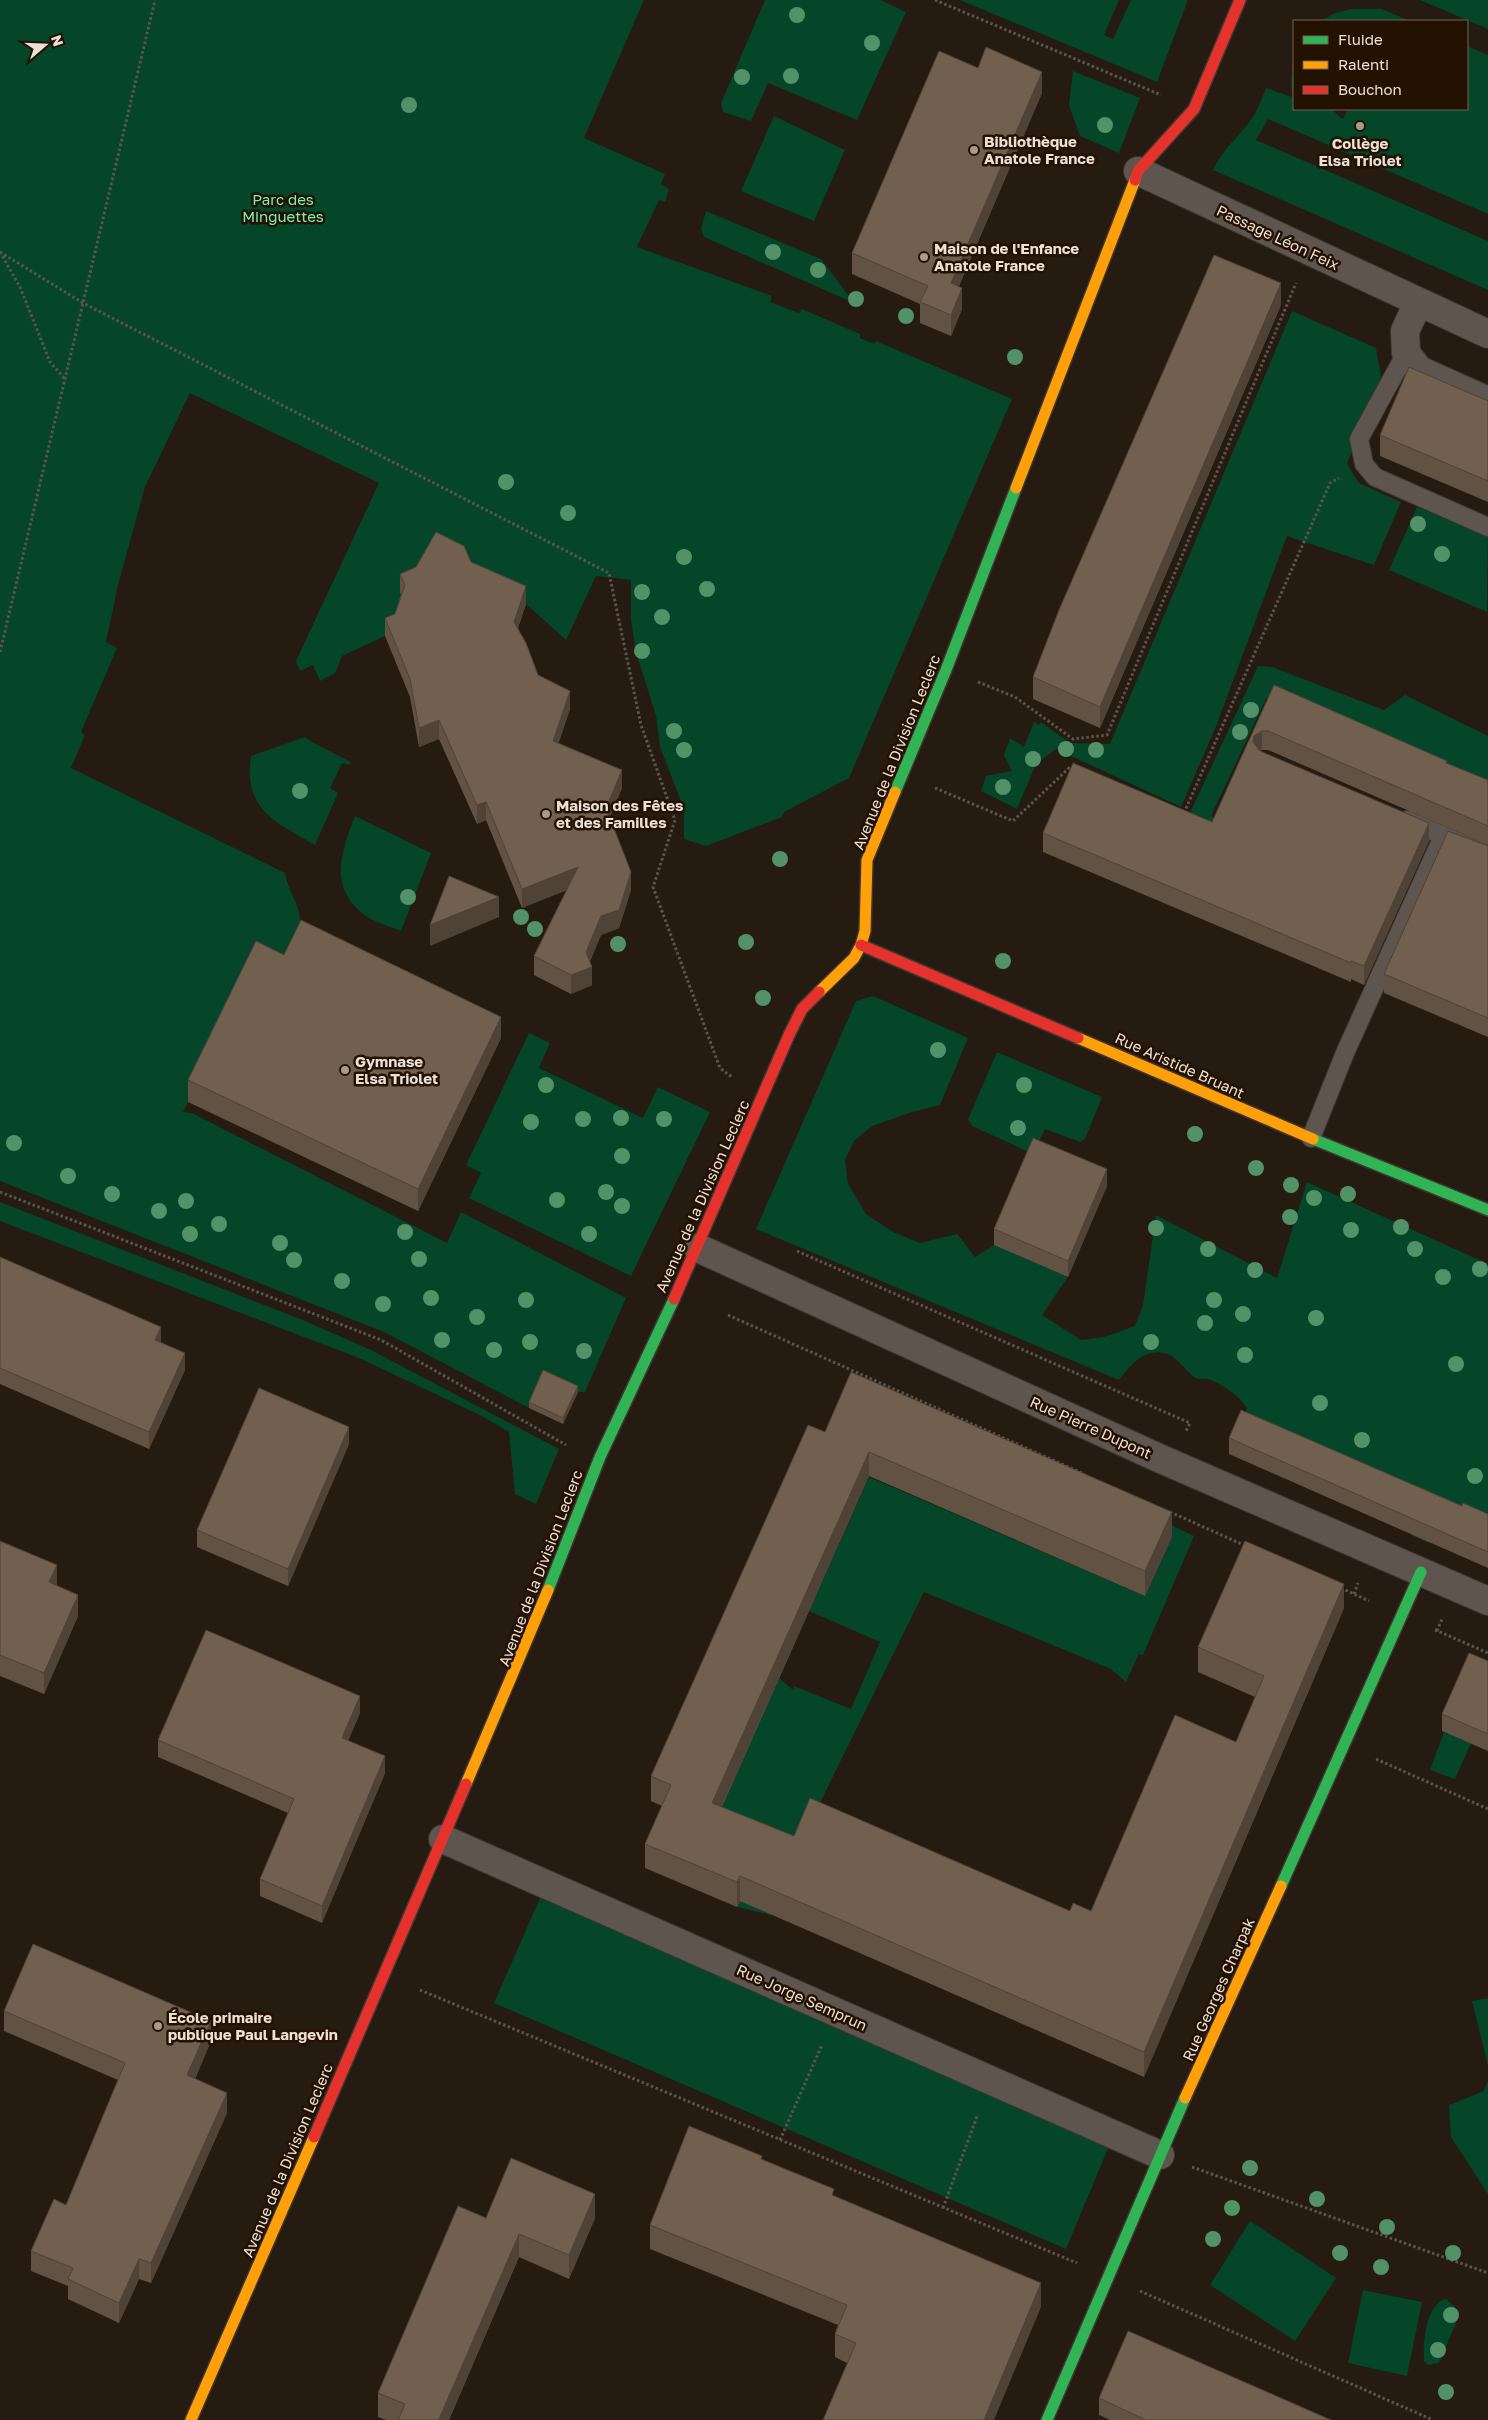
<svg xmlns="http://www.w3.org/2000/svg" width="1488" height="2420" font-family="'Golos Text',sans-serif">
  <style>
    .green { fill: #054528 }
    .lines { fill: none; stroke-linecap: round; stroke-linejoin: round }
    .lane-casing { stroke: #3e3630; stroke-width: 20 }
    .street-casing { stroke: #3e3630; stroke-width: 30 }
    .fast-casing { stroke: #3e3630; stroke-width: 14 }
    .slow-casing { stroke: #3e3630; stroke-width: 14 }
    .jam-casing { stroke: #3e3630; stroke-width: 14 }
    .path { stroke: #5c544d; stroke-width: 3; stroke-dasharray: 2.5 2.5; stroke-linecap: butt }
    .lane { stroke: #5e564e; stroke-width: 18 }
    .street { stroke: #5e564e; stroke-width: 28 }
    .fast { stroke: #30b455; stroke-width: 11 }
    .slow { stroke: #ff9f0a; stroke-width: 11 }
    .jam { stroke: #e5322d; stroke-width: 11 }
    .tree { fill: #539169 }
    .wall { fill: #615244 }
    .shaded-wall { fill: #4f4237 }
    .building { fill: #715f4f; stroke: #4f4237 }
    .poi-dot { fill: #a79b90; stroke: #231102; stroke-width: 2 }
    .labels { text-anchor: middle; dominant-baseline: central; stroke-width: 5; stroke-linejoin: round; paint-order: stroke }
    .poi-label { font-size: 15px; font-weight: bold; fill: #ede0d5; stroke: #231102; text-anchor: start }
    .park-label { font-size: 15px; fill: #79f2b1; stroke: #231102 }
    .street-label { font-size: 15px; fill: #ede0d5; stroke: #231102 }
  </style>
  <rect width="100%" height="100%" fill="#251b11"/>
  <path class="green" d="M0,0H644L584,138L665,174L661,184L669,189L665,202L659,200L637,247L772,296L770,302L799,313L802,309L860,334V338L874,344L876,341L1012,399L849,778L784,812L782,817L706,846L684,839V809L660,747L656,716L636,652L631,620V580L596,576L566,640L526,604H405L385,636L342,656L335,673L320,681L313,665L300,671L296,661L379,483L190,393L145,487L118,585L106,642L117,648L81,732L85,735L71,768L285,873C287,885 293,894 297,906C307,933 295,953 284,976L256,963L183,1112L192,1113L447,1243L461,1212L626,1298L585,1392H578L543,1376L529,1408L384,1332L0,1181Z
    M765,0H881L906,12L857,120L768,83L751,121L723,112L721,103Z
    M960,0H1119L1104,35L1113,39L1131,0H1188L1157,82Z
    M1420,0H1488V29Z
    M1351,9H1382L1410,21H1321L1335,13Z
    M1467,46L1488,55V214L1268,119L1256,140L1488,241V290L1213,170C1223,148 1242,134 1255,114C1259,106 1262,97 1266,88L1292,97L1291,81L1294,59V109H1331L1343,119L1348,109H1467Z
    M1073,71L1140,98L1119,153L1080,136L1069,105Z
    M774,116L845,150L814,221L741,191Z
    M706,211L821,259L854,303L704,237L701,229Z
    M1292,311L1376,348L1381,377L1347,464L1359,483L1401,502L1374,565L1287,536L1215,729L1181,807L1056,749L1036,764L1017,809L981,791L986,776L1012,771L1004,755L1010,738L1024,747L1034,722L1039,725L1041,722L1070,743L1110,744Z
    M1417,507L1488,537L1487,612L1389,570Z
    M1258,666L1272,667L1384,710L1405,695L1488,736V799L1274,704L1267,697L1211,816L1238,830L1386,877L1189,815Z
    M305,737L310,741L351,762L349,765L342,763L330,788L338,793L315,845C275,822 243,809 251,756Z
    M355,816L431,853L401,931C389,926 372,922 362,913C328,885 342,850 355,816Z
    M873,996L968,1038L940,1105L912,1112L872,1126L854,1141L845,1160L848,1184L866,1214L893,1232L920,1243L957,1234L975,1257L994,1245L1068,1277L1042,1315L1081,1340L1104,1337L1135,1326L1143,1305L1156,1215L1277,1278L1307,1182L1488,1264V1520L1433,1536L1429,1543L1411,1535L1423,1506L1241,1426L1247,1408C1238,1395 1222,1383 1207,1379C1203,1378 1199,1380 1196,1378C1186,1372 1179,1359 1170,1355C1147,1345 1131,1364 1119,1380L756,1229L856,1001Z
    M529,1033L550,1043L539,1068L643,1118L658,1087L710,1112L631,1276L469,1198L481,1173L466,1165Z
    M997,1052L1102,1097L1085,1139L1080,1142L1045,1129L1033,1154L972,1126L968,1119Z
    M0,1202L303,1320L373,1351L559,1449L536,1504L515,1494L509,1432L482,1416L359,1358L0,1221Z
    M869,1477L1145,1596L1172,1537L1124,1502L1194,1536L1143,1655L1139,1654L1126,1682L1111,1669L924,1592L810,1823L771,1915L737,1907L763,1848L712,1828L779,1678L793,1690L794,1686L851,1709L880,1642L809,1611Z
    M1444,1732L1471,1743L1455,1779L1430,1770Z
    M540,1898L1109,2146L1066,2249L494,2003Z
    M1488,1998V2066L1472,2001Z
    M1488,2081V2194L1451,2137L1449,2105L1484,2091Z
    M1250,2221L1336,2278L1295,2341L1210,2285Z
    M1363,2290L1422,2302L1407,2376L1348,2363Z
    M1446,2299L1456,2308V2323L1439,2363L1428,2365L1424,2361C1423,2344 1425,2304 1446,2299Z"/>
  <g class="lines">
    <g class="lane-casing">
      <path id="lane" d="M1406,353L1359,439L1364,464L1375,477L1488,527
        M1407,820L1488,855
        M1311,1138L1345,1053L1443,836"/>
    </g>
    <g class="street-casing">
      <path id="street" d="M1138,171L1488,334
        M1418,303L1405,331L1406,353L1419,370L1488,401
        M698,1248L1161,1459L1488,1601
        M443,1839L1160,2155"/>
    </g>
    <g class="fast-casing">
      <path id="fast" d="M895,792L946,670L1016,488
        M1313,1139L1488,1210
        M548,1590L600,1457L674,1299
        M1281,1886L1421,1572
        M1047,2420L1185,2098"/>
    </g>
    <g class="slow-casing">
      <path id="slow" d="M1016,488L1135,180
        M819,992L854,958L861,945L865,931L867,860L895,792
        M1078,1038L1313,1139
        M466,1784L548,1590
        M1185,2098L1281,1886
        M191,2420L314,2137"/>
    </g>
    <g class="jam-casing">
      <path id="jam" d="M1135,180L1138,171L1194,109L1240,0
        M861,945L1078,1038
        M674,1299L789,1035L802,1009L819,992
        M314,2137L466,1784"/>
    </g>
    <path class="path" d="M935,0L1161,95
      M0,252L83,303L609,573L641,725L675,820L653,887L720,1068L733,1078
      M0,252L20,287L50,362L64,378
      M0,652L155,0
      M978,682L1015,697L1073,739L1107,735L1296,283
      M935,788L1013,821L1069,768L1073,770
      M1184,813L1330,483L1339,478
      M0,1192L381,1340L566,1445
      M797,1251L1190,1423L1186,1431
      M728,1315L1082,1473
      M1170,1512L1246,1546
      M1341,1588L1369,1601
      M1354,1594L1358,1583
      M1435,1630L1488,1653
      M1437,1631L1442,1619
      M1376,1759L1488,1809
      M420,1990L1077,2263
      M780,2140L822,2045
      M1192,2167L1488,2273
      M943,2208L978,2114
      M1140,2291L1433,2420"/>
    <use href="#lane" class="lane"/>
    <use href="#street" class="street"/>
    <use href="#fast" class="fast"/>
    <use href="#slow" class="slow"/>
    <use href="#jam" class="jam"/>
  </g>
  <g class="tree">
    <circle cx="797" cy="15" r="8"/>
    <circle cx="872" cy="43" r="8"/>
    <circle cx="791" cy="76" r="8"/>
    <circle cx="742" cy="77" r="8"/>
    <circle cx="409" cy="105" r="8"/>
    <circle cx="1105" cy="125" r="8"/>
    <circle cx="773" cy="252" r="8"/>
    <circle cx="818" cy="270" r="8"/>
    <circle cx="856" cy="299" r="8"/>
    <circle cx="906" cy="316" r="8"/>
    <circle cx="1015" cy="357" r="8"/>
    <circle cx="506" cy="482" r="8"/>
    <circle cx="568" cy="513" r="8"/>
    <circle cx="1418" cy="524" r="8"/>
    <circle cx="1442" cy="554" r="8"/>
    <circle cx="684" cy="557" r="8"/>
    <circle cx="707" cy="589" r="8"/>
    <circle cx="642" cy="592" r="8"/>
    <circle cx="662" cy="617" r="8"/>
    <circle cx="642" cy="651" r="8"/>
    <circle cx="1251" cy="710" r="8"/>
    <circle cx="674" cy="731" r="8"/>
    <circle cx="1240" cy="732" r="8"/>
    <circle cx="1066" cy="749" r="8"/>
    <circle cx="684" cy="750" r="8"/>
    <circle cx="1096" cy="750" r="8"/>
    <circle cx="1033" cy="759" r="8"/>
    <circle cx="1003" cy="787" r="8"/>
    <circle cx="300" cy="791" r="8"/>
    <circle cx="780" cy="859" r="8"/>
    <circle cx="408" cy="897" r="8"/>
    <circle cx="521" cy="917" r="8"/>
    <circle cx="535" cy="929" r="8"/>
    <circle cx="746" cy="942" r="8"/>
    <circle cx="618" cy="944" r="8"/>
    <circle cx="1003" cy="961" r="8"/>
    <circle cx="763" cy="998" r="8"/>
    <circle cx="938" cy="1050" r="8"/>
    <circle cx="546" cy="1085" r="8"/>
    <circle cx="1024" cy="1085" r="8"/>
    <circle cx="621" cy="1118" r="8"/>
    <circle cx="583" cy="1119" r="8"/>
    <circle cx="664" cy="1119" r="8"/>
    <circle cx="531" cy="1122" r="8"/>
    <circle cx="1018" cy="1128" r="8"/>
    <circle cx="1195" cy="1134" r="8"/>
    <circle cx="14" cy="1143" r="8"/>
    <circle cx="622" cy="1156" r="8"/>
    <circle cx="1256" cy="1168" r="8"/>
    <circle cx="68" cy="1176" r="8"/>
    <circle cx="1291" cy="1185" r="8"/>
    <circle cx="606" cy="1192" r="8"/>
    <circle cx="112" cy="1194" r="8"/>
    <circle cx="1348" cy="1194" r="8"/>
    <circle cx="1314" cy="1198" r="8"/>
    <circle cx="557" cy="1200" r="8"/>
    <circle cx="186" cy="1201" r="8"/>
    <circle cx="622" cy="1206" r="8"/>
    <circle cx="159" cy="1211" r="8"/>
    <circle cx="1290" cy="1217" r="8"/>
    <circle cx="219" cy="1224" r="8"/>
    <circle cx="1401" cy="1227" r="8"/>
    <circle cx="1156" cy="1228" r="8"/>
    <circle cx="1351" cy="1230" r="8"/>
    <circle cx="405" cy="1232" r="8"/>
    <circle cx="190" cy="1234" r="8"/>
    <circle cx="589" cy="1234" r="8"/>
    <circle cx="280" cy="1243" r="8"/>
    <circle cx="1208" cy="1249" r="8"/>
    <circle cx="1415" cy="1249" r="8"/>
    <circle cx="419" cy="1259" r="8"/>
    <circle cx="294" cy="1260" r="8"/>
    <circle cx="1480" cy="1269" r="8"/>
    <circle cx="1255" cy="1270" r="8"/>
    <circle cx="1443" cy="1277" r="8"/>
    <circle cx="342" cy="1281" r="8"/>
    <circle cx="431" cy="1298" r="8"/>
    <circle cx="526" cy="1300" r="8"/>
    <circle cx="1214" cy="1300" r="8"/>
    <circle cx="383" cy="1304" r="8"/>
    <circle cx="1243" cy="1314" r="8"/>
    <circle cx="477" cy="1317" r="8"/>
    <circle cx="1316" cy="1318" r="8"/>
    <circle cx="1205" cy="1323" r="8"/>
    <circle cx="442" cy="1340" r="8"/>
    <circle cx="530" cy="1342" r="8"/>
    <circle cx="1151" cy="1342" r="8"/>
    <circle cx="494" cy="1350" r="8"/>
    <circle cx="584" cy="1351" r="8"/>
    <circle cx="1245" cy="1355" r="8"/>
    <circle cx="1456" cy="1364" r="8"/>
    <circle cx="1320" cy="1403" r="8"/>
    <circle cx="1362" cy="1440" r="8"/>
    <circle cx="1475" cy="1476" r="8"/>
    <circle cx="1250" cy="2168" r="8"/>
    <circle cx="1317" cy="2199" r="8"/>
    <circle cx="1232" cy="2208" r="8"/>
    <circle cx="1387" cy="2227" r="8"/>
    <circle cx="1213" cy="2239" r="8"/>
    <circle cx="1340" cy="2253" r="8"/>
    <circle cx="1453" cy="2253" r="8"/>
    <circle cx="1381" cy="2267" r="8"/>
    <circle cx="1451" cy="2315" r="8"/>
    <circle cx="1438" cy="2350" r="8"/>
    <circle cx="1446" cy="2392" r="8"/>
  </g>
  <path class="wall" d="M978,68L1042,93L959,286L962,309L951,336L920,323V304L852,274V253Z
    M1281,305L1100,728L1033,699V677Z
    M1488,401V502L1380,456V435Z
    M471,562L526,604L518,628L538,675L570,709L558,744L622,788L610,817L631,890L619,928L601,935L590,961L592,985L571,994L534,975V956L567,890L522,908L486,820L477,824L439,739L419,747L410,697L385,636V618L395,614L401,595L400,592V574Z
    M1274,685L1447,764L1488,780V845L1268,750H1262L1260,751L1429,841L1364,985L1351,979V982L1043,852V833L1212,822Z
    M1488,846V1037L1384,993V974Z
    M284,955L501,1038L418,1211L188,1102V1080Z
    M1107,1186L1068,1277L994,1245V1229Z
    M0,1257L185,1370L149,1449L0,1384Z
    M578,1392L563,1424L529,1408V1402Z
    M825,1432L1172,1537L1145,1596L869,1476L722,1807L794,1836L1070,1911H1091L1236,1742L1255,1697L1198,1672V1647L1344,1608L1144,2077L740,1901L737,1907L645,1868V1844L662,1806L651,1801V1776Z
    M1229,1438L1488,1514V1568L1229,1454Z
    M349,1444L288,1586L197,1547V1530Z
    M0,1541L57,1585L78,1616L44,1694L0,1676Z
    M1488,1661V1751L1442,1731V1714Z
    M360,1713L348,1741L385,1773L322,1923L260,1896V1879L288,1813L158,1757V1740Z
    M4,2011L211,2041L195,2079L227,2113L151,2283L139,2279L119,2323L68,2299V2286L31,2271V2251L66,2205L118,2080L4,2031Z
    M762,2160L834,2196L1041,2307L847,2363L835,2357V2334L838,2325L650,2249V2225Z
    M486,2218H595L569,2279L519,2257L449,2420H386L378,2417V2393Z
    M1099,2398L1331,2420H1110L1099,2415Z"/>
  <path class="shaded-wall" d="M1042,72V93L951,304V283Z
    M1281,283V305L1100,728V707Z
    M962,288V309L951,336V315Z
    M526,586V604L514,640V622Z
    M570,691V709L553,760V741Z
    M439,720V739L419,747V728Z
    M1262,731V750L1254,755L1253,742L1254,736Z
    M622,770V788L606,826V808Z
    M486,802V820L477,824V805Z
    M1429,823V841L1364,985V966Z
    M578,867V885L522,908V889Z
    M631,872V890L619,928L601,935L587,969L592,967V985L571,994V975L586,952L601,916Z
    M499,897V917L430,946V925Z
    M501,1017V1038L418,1211V1189Z
    M1107,1169V1186L1068,1277V1261Z
    M161,1327V1344L155,1340Z
    M185,1353V1370L149,1449V1432Z
    M578,1386V1392L563,1424V1418Z
    M349,1427V1444L288,1586V1569Z
    M869,1452V1476L712,1828V1803Z
    M1172,1512V1537L1145,1596V1571Z
    M57,1565V1586L49,1582Z
    M1344,1584V1608L1144,2077V2052Z
    M78,1595V1616L44,1694V1673Z
    M360,1696V1713L342,1755V1738Z
    M385,1756V1773L322,1923V1906Z
    M740,1876V1901L737,1907V1882Z
    M211,2021V2041L187,2096V2075Z
    M227,2093V2113L151,2283V2263Z
    M595,2194V2218L569,2279V2255Z
    M519,2234V2257L449,2420H439Z
    M139,2259V2279L119,2323V2303Z
    M1041,2283V2307L994,2420H984Z"/>
  <path class="building" d="M986,47L1042,72L951,283L962,288L951,315L920,302L928,286L852,253L939,51L978,68Z
    M1214,255L1281,283L1100,707L1033,677L1059,610Z
    M1409,367L1488,401V481L1380,435Z
    M436,532L464,546L471,562L526,586L514,622L526,643L538,675L570,691L553,741L622,770L606,808L631,872L619,910L601,916L586,952L592,967L571,975L534,956L578,867L522,889L486,802L477,805L439,720L419,728L410,679L385,618L395,614L405,585L400,574L416,567Z
    M1274,685L1447,761L1446,763L1488,780V826L1268,731H1262L1254,736L1253,742L1260,751L1429,823L1364,966L1351,961V963L1043,833L1073,763L1212,822Z
    M1448,831L1488,846V1018L1384,974Z
    M449,876L499,897L430,925Z
    M301,920L501,1017L418,1189L188,1080L256,941L284,955Z
    M1033,1138L1107,1169L1068,1261L994,1229Z
    M0,1257L161,1327L155,1340L185,1353L149,1432L0,1368Z
    M543,1370L578,1386L563,1418L529,1402Z
    M851,1372L1172,1512L1145,1571L869,1452L712,1803L794,1836L810,1798L1070,1911L1073,1903L1091,1911L1175,1715L1236,1742L1264,1676L1198,1647L1245,1541L1344,1584L1144,2052L740,1876L737,1882L645,1844L671,1785L651,1776L808,1425L825,1432Z
    M259,1388L349,1427L288,1569L197,1530Z
    M1241,1410L1462,1506L1463,1503L1488,1514V1552L1229,1438Z
    M0,1541L57,1565L49,1582L78,1595L44,1673L0,1655Z
    M206,1630L360,1696L342,1738L385,1756L322,1906L260,1879L294,1799L158,1740Z
    M1469,1653L1488,1661V1734L1442,1714Z
    M33,1944L211,2021L187,2075L227,2093L151,2263L139,2259L119,2303L68,2279L73,2268L31,2251L54,2199L66,2205L125,2063L4,2011Z
    M689,2126L762,2156L761,2159L834,2189L832,2195L1041,2283L984,2420H823L856,2343L835,2334L847,2305L650,2225Z
    M511,2158L595,2194L569,2255L519,2234L439,2419L443,2420H398L405,2404L378,2393L458,2206L486,2218Z
    M1128,2331L1331,2420H1146L1099,2398Z"/>
  <g class="poi-dot">
    <circle cx="1360" cy="126" r="5"/>
    <circle cx="974" cy="150" r="5"/>
    <circle cx="924" cy="257" r="5"/>
    <circle cx="546" cy="814" r="5"/>
    <circle cx="345" cy="1070" r="5"/>
    <circle cx="158" cy="2026" r="5"/>
  </g>
  <g class="labels">
    <g class="poi-label">
      <text x="984" y="141">Bibliothèque<tspan x="984" dy="17">Anatole France</tspan></text>
      <text x="1360" y="143" text-anchor="middle">Collège<tspan x="1360" dy="17">Elsa Triolet</tspan></text>
      <text x="934" y="248">Maison de l'Enfance<tspan x="934" dy="17">Anatole France</tspan></text>
      <text x="556" y="805">Maison des Fêtes<tspan x="556" dy="17">et des Familles</tspan></text>
      <text x="355" y="1061">Gymnase<tspan x="355" dy="17">Elsa Triolet</tspan></text>
      <text x="168" y="2017">École primaire<tspan x="168" dy="17">publique Paul Langevin</tspan></text>
    </g>
    <g class="park-label">
      <text x="283" y="199">Parc des<tspan x="283" dy="17">Minguettes</tspan></text>
    </g>
    <g class="street-label">
      <text transform="translate(1278 237) rotate(25)">Passage Léon Feix</text>
      <text transform="translate(896 752) rotate(-68)">Avenue de la Division Leclerc</text>
      <text transform="translate(1180 1065) rotate(24)">Rue Aristide Bruant</text>
      <text transform="translate(702 1196) rotate(-66)">Avenue de la Division Leclerc</text>
      <text transform="translate(1091 1427) rotate(24)">Rue Pierre Dupont</text>
      <text transform="translate(540 1568) rotate(-69)">Avenue de la Division Leclerc</text>
      <text transform="translate(1218 1989) rotate(-66)">Rue Georges Charpak</text>
      <text transform="translate(802 1997) rotate(24)">Rue Jorge Semprun</text>
      <text transform="translate(287 2160) rotate(-67)">Avenue de la Division Leclerc</text>
    </g>
  </g>
  <rect x="1293" y="20" width="175" height="90" fill="#231102" stroke="#746456"/>
  <rect x="1303" y="36" width="25" height="8" fill="#30b455" stroke="#746456"/>
  <text x="1338" y="45" font-size="15" fill="#ede0d5">Fluide</text>
  <rect x="1303" y="61" width="25" height="8" fill="#ff9f0a" stroke="#746456"/>
  <text x="1338" y="70" font-size="15" fill="#ede0d5">Ralenti</text>
  <rect x="1303" y="86" width="25" height="8" fill="#e5322d" stroke="#746456"/>
  <text x="1338" y="95" font-size="15" fill="#ede0d5">Bouchon</text>
  <g transform="translate(45 45) rotate(71)" stroke="#231102" stroke-width="4" paint-order="stroke">
  <path d="M0-4L9 19L0 12L-9 19Z" fill="#ede0d5"/>
  <text y="-8" font-size="14" font-weight="bold" text-anchor="middle" fill="#ede0d5">N</text>
  </g>
</svg>
